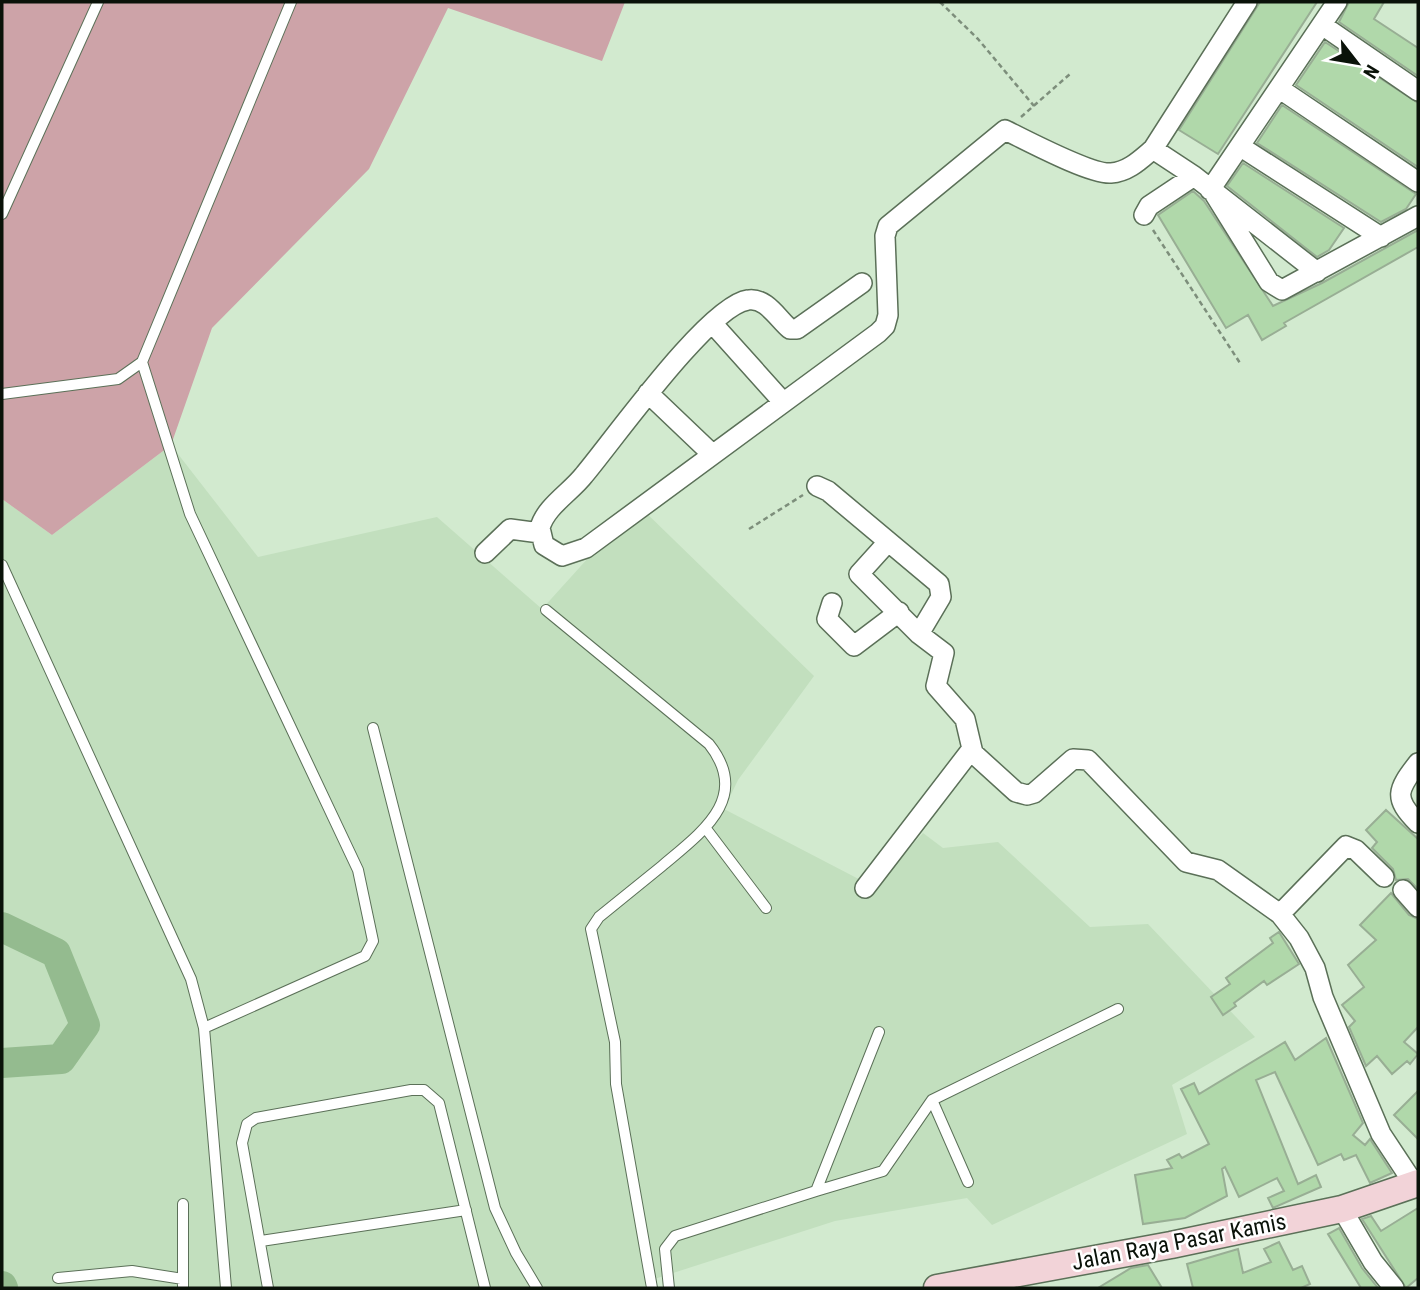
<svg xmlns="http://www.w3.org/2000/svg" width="1420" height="1290" font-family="'Roboto Condensed',sans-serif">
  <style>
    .built { fill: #c2dfbe }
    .green { fill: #cda3a8 }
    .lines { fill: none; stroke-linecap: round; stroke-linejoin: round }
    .river { stroke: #94bb8f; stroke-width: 30 }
    .building { fill: #b0d8aa; stroke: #98ae94; stroke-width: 2 }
    .lane-casing { stroke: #5b7058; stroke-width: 12 }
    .street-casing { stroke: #5b7058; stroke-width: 22 }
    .secondary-casing { stroke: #5b7058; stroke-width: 29 }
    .path { stroke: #7d8e7b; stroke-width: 2.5; stroke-dasharray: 5 3.5; stroke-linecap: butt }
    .lane { stroke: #fff; stroke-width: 10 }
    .street { stroke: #fff; stroke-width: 19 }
    .secondary { stroke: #f2d3d8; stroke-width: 26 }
    .labels { text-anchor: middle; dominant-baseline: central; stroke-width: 5; stroke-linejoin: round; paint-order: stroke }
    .street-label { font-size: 23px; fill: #0a1209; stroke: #fff }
  </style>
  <rect width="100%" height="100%" fill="#d2eacf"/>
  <path class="built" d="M171,445L258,557L437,517L542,609L637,504L814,676L738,780L724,809L874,887L923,833L943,848L998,842L1090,927L1148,924L1255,1037L1172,1085L1187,1134L992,1225L967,1198L835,1221L645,1282V1288H2V499L52,535Z"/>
  <path class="green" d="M2,2H625L602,61L448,8L369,169L212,328L171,445L52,535L2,499Z"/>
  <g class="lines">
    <path class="river" d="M2,927L56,953L85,1025L61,1059L2,1063
      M2,1286L3,1288"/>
  </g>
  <path class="building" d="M1260,2H1317L1218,154L1179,130Z
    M1349,2H1384L1374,19L1418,48V76L1339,22Z
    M1325,42L1418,103V167L1296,85Z
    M1282,105L1416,194L1406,209L1381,222L1257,143Z
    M1243,163L1344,228L1329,250L1317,257L1227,186Z
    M1193,191L1204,201L1273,306L1322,283L1418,230V247L1284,323L1286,326L1262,340L1248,315L1226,328L1158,215Z
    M1386,810L1418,839V889L1408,879L1396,880L1393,869L1372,848L1377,842L1366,830Z
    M1391,893L1409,915L1418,919V1027L1404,1042L1418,1054L1410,1064L1407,1061L1392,1074L1377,1056L1366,1066L1349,1027L1355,1021L1342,1005L1364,987L1348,965L1376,940L1360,925Z
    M1279,932L1299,964L1267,985L1264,981L1234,1003L1236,1006L1223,1015L1211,997L1230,984L1226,978L1273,943L1270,938Z
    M1326,1038L1363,1123L1353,1135L1365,1145L1370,1139L1392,1173L1370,1183L1356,1155L1344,1160L1341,1154L1318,1165L1275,1072L1256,1080L1298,1184L1316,1175L1321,1187L1273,1208L1268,1198L1284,1191L1277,1178L1239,1197L1225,1167L1222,1169L1227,1196L1185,1218L1143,1224L1135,1175L1172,1168L1167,1160L1179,1154L1182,1158L1209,1144L1181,1089L1194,1083L1199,1094L1285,1042L1295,1060Z
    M1418,1091V1139L1394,1115Z
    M1418,1208V1278L1406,1288L1362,1219L1371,1216L1381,1231Z
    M1339,1228L1362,1268L1378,1288H1361L1328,1234Z
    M1279,1242L1293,1270L1302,1266L1310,1284L1301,1288H1193L1187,1264L1238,1249L1243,1273L1271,1262L1264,1249Z
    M1148,1265L1162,1288H1098L1131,1268Z"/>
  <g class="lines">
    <g class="lane-casing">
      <path id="lane" d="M2,214L98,2
        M142,362L190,514L358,870L373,941L365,956L204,1028
        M2,394L118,379L142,362L291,2
        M2,565L191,979L204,1028L226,1288
        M546,610L709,744C752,798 701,833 662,866C641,883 620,900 599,917L591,929L615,1042L616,1084L652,1288
        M373,728L495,1208L516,1253L537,1288
        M707,830L766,908
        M879,1032L816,1191L883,1171L932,1100
        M968,1182L932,1100L1118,1009
        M183,1204V1288
        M261,1241L466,1210
        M58,1278L132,1271L183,1279
        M268,1288L242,1143L247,1124L256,1118L411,1090H424L439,1103L485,1288
        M669,1288L665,1249L675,1236L816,1191"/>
    </g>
    <g class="street-casing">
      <path id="street" d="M1322,25L1418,91
        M1280,89L1418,182
        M1241,147L1381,237
        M1153,149L1194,176L1317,272
        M1210,190L1337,2
        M1215,195L1269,282L1282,290L1418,216
        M1144,215L1149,206L1194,176
        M862,283L797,329H790C778,319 766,297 748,300C709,305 612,442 584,475C571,492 545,507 540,528L544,545L562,556L586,548L878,333L885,326L888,315L885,236L888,226L1005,130C1026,140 1091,175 1111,173C1128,172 1140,160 1153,149L1247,2
        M713,324L783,402
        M648,393L712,454
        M817,486L828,491L939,584L941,597L919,634
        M887,543L859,574L919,634L944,653L936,686L965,719L973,753L1016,792L1027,795L1034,793L1073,759L1088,760L1186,862L1218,870L1280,914L1299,938L1315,968L1323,997L1381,1134L1414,1184
        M485,553L510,529L540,533
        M832,603L827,619L854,646L899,612
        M1418,763C1397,790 1393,798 1418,823
        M865,888L971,750
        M1403,890L1418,907
        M1280,914L1346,846L1356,850L1384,877
        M1342,1209L1373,1262L1394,1288"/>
    </g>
    <g class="secondary-casing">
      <path id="secondary" d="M937,1288L1171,1245L1342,1209L1418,1183"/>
    </g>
    <path class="path" d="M940,2L978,39L1034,106
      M1021,117L1070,74
      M1153,230L1240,363
      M749,529L803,495"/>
    <use href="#lane" class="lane"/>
    <use href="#street" class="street"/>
    <use href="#secondary" class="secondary"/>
  </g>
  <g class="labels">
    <g class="street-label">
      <text transform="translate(1179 1242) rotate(-11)">Jalan Raya Pasar Kamis</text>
    </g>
  </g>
  <rect width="1420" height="1290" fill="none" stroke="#0a1209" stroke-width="7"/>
  <g transform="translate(1357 63) rotate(121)" stroke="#ffffff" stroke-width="5" paint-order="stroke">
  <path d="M0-5L12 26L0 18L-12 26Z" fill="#0a1209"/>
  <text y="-10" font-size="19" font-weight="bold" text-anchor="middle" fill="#0a1209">N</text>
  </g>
</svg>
